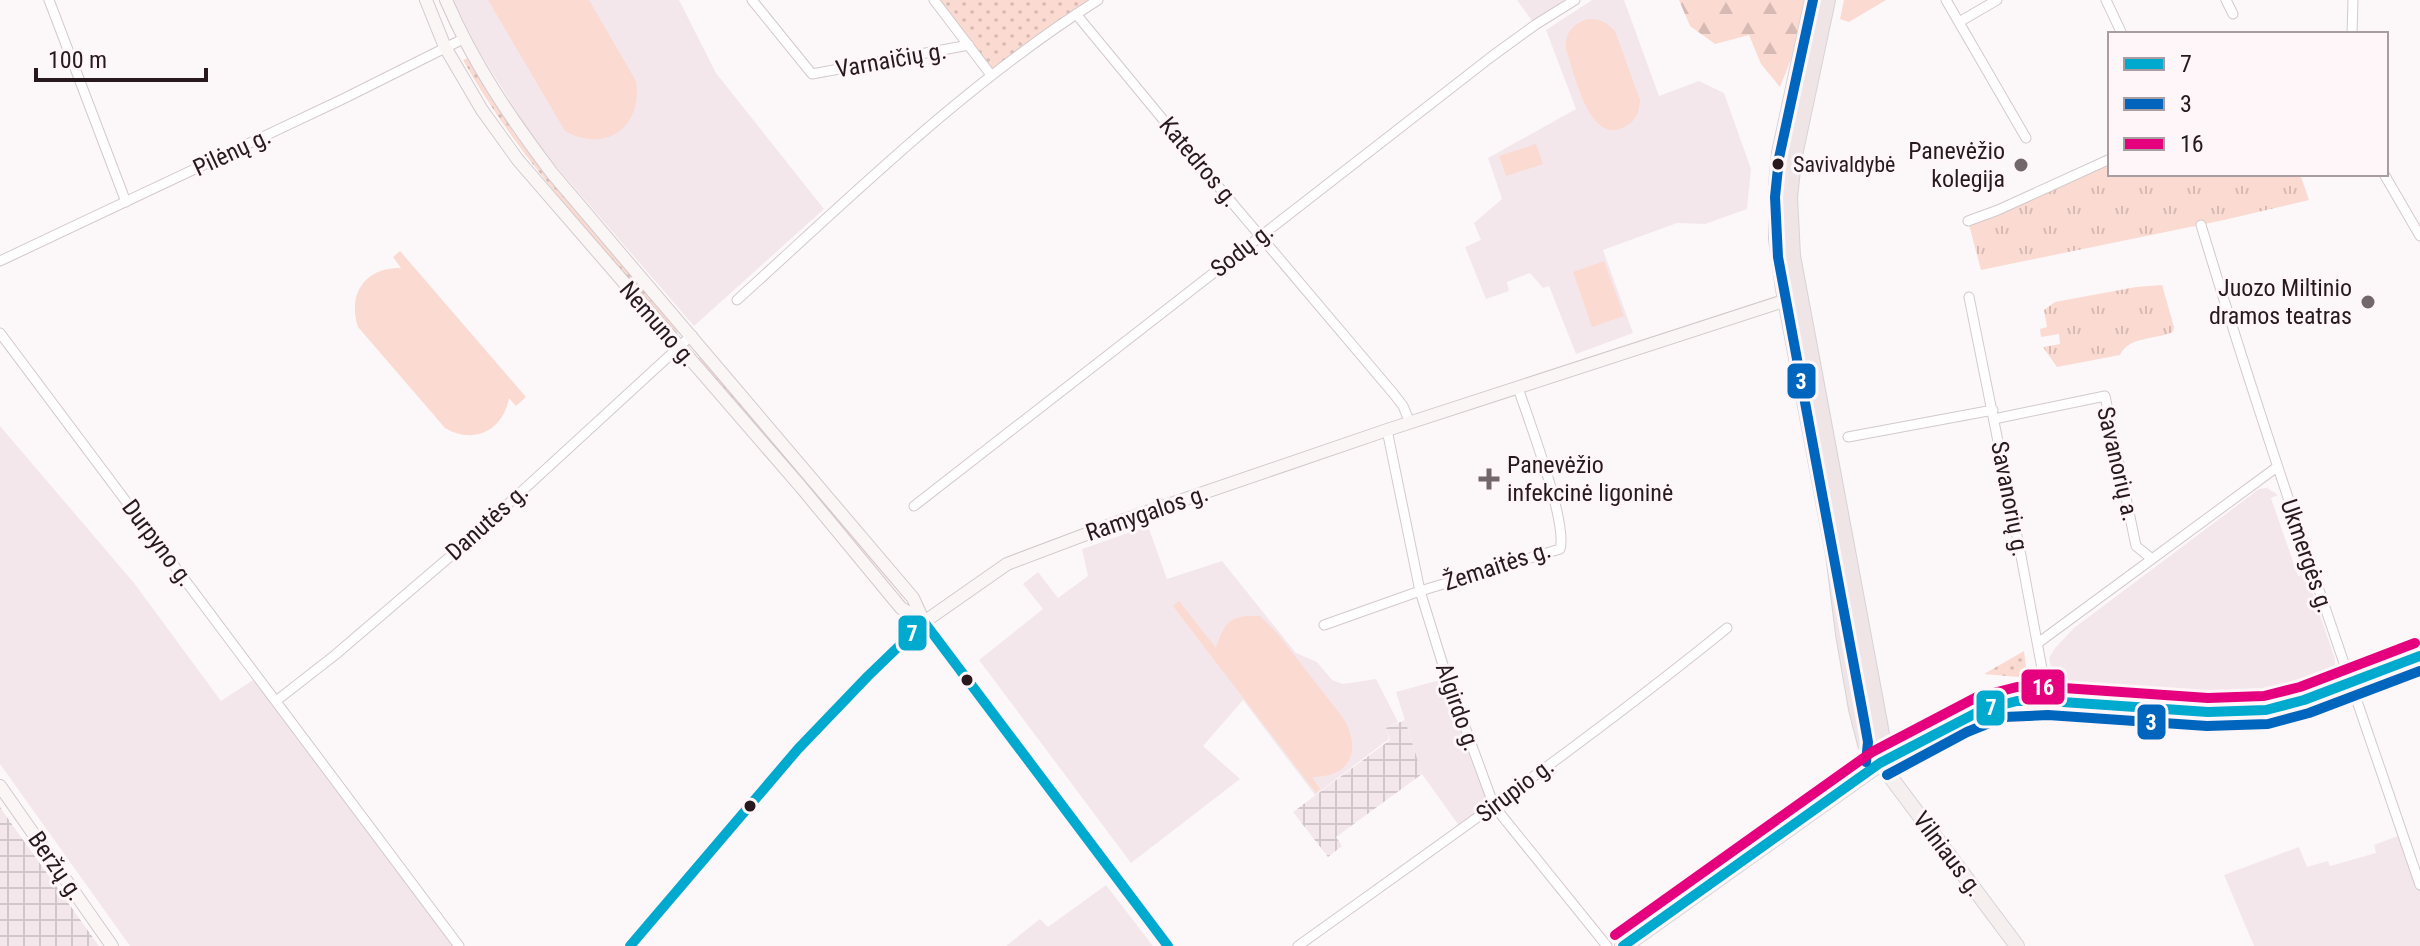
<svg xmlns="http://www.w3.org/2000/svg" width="2420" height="946" font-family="'Roboto Condensed',sans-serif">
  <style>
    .built { fill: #f4e7eb }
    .industrial { fill: url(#industrial-grid) }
    .grass { fill: url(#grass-dots) }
    .forest { fill: url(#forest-firs) }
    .park { fill: url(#park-tufts) }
    .garden { fill: #fadad1 }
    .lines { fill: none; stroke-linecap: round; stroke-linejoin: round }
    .street-casing { stroke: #d3c9cc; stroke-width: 11 }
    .secondary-casing { stroke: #d3c9cc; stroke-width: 14 }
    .primary-casing { stroke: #d7d3d4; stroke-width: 16 }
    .highway-casing { stroke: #d7d3d4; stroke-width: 18 }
    .street { stroke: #fffefe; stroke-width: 9 }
    .secondary { stroke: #faf6f6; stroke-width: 12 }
    .primary { stroke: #f5eff0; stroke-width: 14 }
    .highway { stroke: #f0e5e6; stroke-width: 16 }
    .bus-1-casing { stroke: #fef6f8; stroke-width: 16 }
    .bus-2-casing { stroke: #fef6f8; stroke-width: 16 }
    .bus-3-casing { stroke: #fef6f8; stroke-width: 16 }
    .bus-1 { stroke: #00a9ce; stroke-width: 10 }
    .bus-2 { stroke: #0065bd; stroke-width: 10 }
    .bus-3 { stroke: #e5007d; stroke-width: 10 }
    .bus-dot { fill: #28191e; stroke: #fef6f8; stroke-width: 3 }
    .poi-dot { fill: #72676b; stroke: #fef6f8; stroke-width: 3 }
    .labels { text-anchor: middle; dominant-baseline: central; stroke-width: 6; stroke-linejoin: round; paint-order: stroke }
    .bus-label { font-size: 22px; fill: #28191e; stroke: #fef6f8; text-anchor: start }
    .street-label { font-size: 24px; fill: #28191e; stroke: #fef6f8 }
    .poi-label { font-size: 24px; fill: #28191e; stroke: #fef6f8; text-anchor: end }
    .line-badge { stroke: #fef6f8; stroke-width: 3 }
    .badge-label { font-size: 22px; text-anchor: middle; font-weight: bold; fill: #fff }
  </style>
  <defs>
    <pattern id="industrial-grid" width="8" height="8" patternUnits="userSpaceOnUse" patternTransform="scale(2)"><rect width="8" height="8" fill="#f4e7eb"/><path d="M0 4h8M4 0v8" fill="none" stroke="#d1c6c9"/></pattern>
    <pattern id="grass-dots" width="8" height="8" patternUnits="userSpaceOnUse" patternTransform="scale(2)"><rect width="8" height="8" fill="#fadad1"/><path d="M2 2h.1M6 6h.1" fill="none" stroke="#d6bab3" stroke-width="1.8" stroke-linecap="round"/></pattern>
    <pattern id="forest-firs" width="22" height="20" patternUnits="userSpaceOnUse" patternTransform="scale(2)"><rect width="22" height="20" fill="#fadad1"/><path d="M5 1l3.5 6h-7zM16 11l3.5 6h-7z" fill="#d6bab3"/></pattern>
    <pattern id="park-tufts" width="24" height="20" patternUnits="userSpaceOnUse" patternTransform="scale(2)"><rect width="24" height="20" fill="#fadad1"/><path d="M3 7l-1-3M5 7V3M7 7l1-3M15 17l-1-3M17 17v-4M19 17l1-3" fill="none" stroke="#d6bab3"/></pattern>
  </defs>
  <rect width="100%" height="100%" fill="#fcf8f9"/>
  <path class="built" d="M453,0H679L716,73L824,209L694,326L554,164L523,122L477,48Z
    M1517,0H1575L1535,25Z
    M1592,0H1624L1659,96L1699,81L1724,93L1751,169L1747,209L1705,224L1677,223L1603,250L1633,333L1576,354L1549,286L1543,288L1530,273L1507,282L1509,291L1486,299L1465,247L1481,240L1474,223L1502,199L1488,158L1576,109L1546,30Z
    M0,426L134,583L221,701L253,680L453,946H130L0,764Z
    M2267,488L2278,495L2271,498L2298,576L2306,574L2335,659V671L2267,696L2240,700L2119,695L2055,686L2049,658L2055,648L2074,628L2259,489Z
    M1148,526L1167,579L1222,561L1296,653L1317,662L1332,680L1343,684L1376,679L1398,722L1386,728L1389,739L1315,795L1243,700L1203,746L1240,779L1131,863L979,660L1043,609L1023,584L1038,572L1058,598L1088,576L1082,549Z
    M1447,678L1494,806L1462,830L1422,774L1396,692Z
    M2403,834L2420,885V946H2254L2224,875L2299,847L2307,867L2328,861L2330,866L2376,853L2374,845Z
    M1106,885L1153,946H1006L1040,919L1048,927Z"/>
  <path class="industrial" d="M1405,720L1422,774L1336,837L1342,846L1328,857L1293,812L1390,740L1386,728Z
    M0,807L11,823L99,946H0Z"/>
  <path class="grass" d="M934,0H1098L991,75Z
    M468,58L513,132L542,170L679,330L677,333C660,321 637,288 621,270C562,201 508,140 463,60Z
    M701,356L910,599L907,602L697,359Z
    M2024,651L2026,668L2019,677L1984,674Z"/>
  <path class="forest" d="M1679,0H1807L1795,49L1780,87L1761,64L1749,35L1715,44L1690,26Z"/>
  <path class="park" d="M1844,0H1886L1849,22L1840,19Z
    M2110,159V174H2300L2309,200L2224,220L1981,270L1968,221Z
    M2162,285L2174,327L2173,332C2155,340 2129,336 2120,355L2057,367L2043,347L2060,344L2059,334L2041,337L2040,329L2047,327L2044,310L2055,302L2136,287Z"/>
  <path class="garden" d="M488,0H589L636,81C643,127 606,154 565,131Z
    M1588,19C1601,19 1606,22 1615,31L1640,100C1639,111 1637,120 1626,126C1590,149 1574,72 1566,49C1564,33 1573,24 1588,19Z
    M1536,144L1543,164L1506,176L1499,156Z
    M400,251L526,397L516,406L509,398C503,431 473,445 445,428L358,327C347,293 366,267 401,268L393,257Z
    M1604,261L1624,316L1592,327L1573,272Z
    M1179,601L1216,648C1225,621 1230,615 1260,616L1277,633L1344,719C1362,752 1350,777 1312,777L1320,789L1316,793L1173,606Z"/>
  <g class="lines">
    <g class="street-casing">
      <path id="street" d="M49,0L126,202
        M752,0L812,74L969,45
        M934,0L991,75
        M1946,0L2026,138
        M2106,0L2122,34
        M2226,0L2233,14
        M1076,14L1217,185L1393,393L1403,406L1410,423
        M1959,22L1997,0
        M2352,34L2353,0
        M2384,174L2420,236
        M1968,221L1998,210L2110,159
        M2201,225C2268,447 2345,665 2420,885
        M0,261L345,98L463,39
        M1969,297L2021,556L2048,701
        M737,300C853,195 965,84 1098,0
        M0,333L459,946
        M1994,419L2105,396L2136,546L2152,559
        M1387,430L1420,591L1447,678L1494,806L1607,946
        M1848,437L1993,410
        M914,506L1491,57L1535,25L1575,0
        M1324,625L1420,591L1560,549C1568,523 1528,418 1518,388
        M2038,643L2277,467
        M276,701L335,655L460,548L692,335
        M1298,946C1443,842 1589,740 1727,628"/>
    </g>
    <g class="secondary-casing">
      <path id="secondary" d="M426,0L445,47L482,110L518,160L801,487L901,608L921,620
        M446,0C473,63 511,119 552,173L913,598L924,622L1168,946
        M0,786L112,946
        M630,946L798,749L868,676L924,622L1007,564L1121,521L1387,430L1793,298"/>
    </g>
    <g class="primary-casing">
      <path id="primary" d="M1880,763L2017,946"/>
    </g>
    <g class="highway-casing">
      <path id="highway" d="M1813,0L1780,153L1777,185V239L1784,289L1834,554L1844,634L1857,709L1866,744L1880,763
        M1827,0L1793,160L1789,197L1792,256L1879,723L1882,741L1880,763
        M1623,946L1880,763L1982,710L2017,701H2048L2208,712L2266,710L2304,700L2420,656"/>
    </g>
    <use href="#street" class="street"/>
    <use href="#secondary" class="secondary"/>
    <use href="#primary" class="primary"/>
    <use href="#highway" class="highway"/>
    <g class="bus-1-casing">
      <path id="bus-1" d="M630,946L798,749L868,676L924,622L1168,946
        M1623,946L1880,763L1982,710L2017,701H2048L2208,712L2266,710L2304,700L2420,656"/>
    </g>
    <g class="bus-2-casing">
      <path id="bus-2" d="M1813,0L1779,158L1775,197L1778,257L1865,725L1868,742L1866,762
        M1887,775L1967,732L2004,717L2048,715L2207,726L2268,724L2309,713L2420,671"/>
    </g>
    <g class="bus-3-casing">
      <path id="bus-3" d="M1615,935L1872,752L1977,697L2017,687H2049L2208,698L2264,696L2300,687L2415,643"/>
    </g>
    <use href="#bus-1" class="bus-1"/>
    <use href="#bus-2" class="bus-2"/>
    <use href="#bus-3" class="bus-3"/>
  </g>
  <g class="bus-dot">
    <circle cx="1778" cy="164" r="7"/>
    <circle cx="967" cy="680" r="7"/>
    <circle cx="750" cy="806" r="7"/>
  </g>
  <g class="poi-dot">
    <circle cx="2021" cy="165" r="8"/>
    <circle cx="2368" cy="302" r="8"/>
    <path d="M1485 467h8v8h8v8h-8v8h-8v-8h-8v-8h8z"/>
  </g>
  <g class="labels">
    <g class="bus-label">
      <text x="1793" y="164">Savivaldybė</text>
    </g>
    <g class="street-label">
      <text transform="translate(891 60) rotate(-10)">Varnaičių g.</text>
      <text transform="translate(232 152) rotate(-25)">Pilėnų g.</text>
      <text transform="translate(1199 162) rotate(50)">Katedros g.</text>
      <text transform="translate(1242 250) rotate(-38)">Sodų g.</text>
      <text transform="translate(658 324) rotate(49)">Nemuno g.</text>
      <text transform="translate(2118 464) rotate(77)">Savanorių a.</text>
      <text transform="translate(2010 499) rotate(79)">Savanorių g.</text>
      <text transform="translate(1147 513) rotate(-19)">Ramygalos g.</text>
      <text transform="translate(487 522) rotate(-42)">Danutės g.</text>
      <text transform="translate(158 543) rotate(53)">Durpyno g.</text>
      <text transform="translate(2307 556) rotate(71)">Ukmergės g.</text>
      <text transform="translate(1497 566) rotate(-18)">Žemaitės g.</text>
      <text transform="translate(1458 707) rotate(71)">Algirdo g.</text>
      <text transform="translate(1515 790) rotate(-37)">Sirupio g.</text>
      <text transform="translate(1948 854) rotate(53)">Vilniaus g.</text>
      <text transform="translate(56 866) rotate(55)">Beržų g.</text>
    </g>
    <g class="poi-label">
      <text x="2005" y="151">Panevėžio<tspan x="2005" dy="28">kolegija</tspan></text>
      <text x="2352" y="288">Juozo Miltinio<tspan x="2352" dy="28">dramos teatras</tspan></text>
      <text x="1507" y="465" text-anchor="start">Panevėžio<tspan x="1507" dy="28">infekcinė ligoninė</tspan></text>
    </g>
  </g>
  <g class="line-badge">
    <rect x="1786" y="362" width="31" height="38" rx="8" fill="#0065bd"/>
    <rect x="897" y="614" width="31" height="38" rx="8" fill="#00a9ce"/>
    <rect x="2020" y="668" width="46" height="38" rx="8" fill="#e5007d"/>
    <rect x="1975" y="689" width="31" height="38" rx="8" fill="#00a9ce"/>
    <rect x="2136" y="703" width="31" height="38" rx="8" fill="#0065bd"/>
  </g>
  <g class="badge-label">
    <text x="1801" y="389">3</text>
    <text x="912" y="641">7</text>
    <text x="2043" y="695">16</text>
    <text x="1991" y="715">7</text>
    <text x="2151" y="730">3</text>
  </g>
  <rect x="2108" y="32" width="280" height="144" fill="#fef6f8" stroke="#a89ea1" stroke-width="2"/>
  <rect x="2124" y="58" width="40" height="12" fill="#00a9ce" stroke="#a89ea1" stroke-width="2"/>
  <text x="2180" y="72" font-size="24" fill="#28191e">7</text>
  <rect x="2124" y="98" width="40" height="12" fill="#0065bd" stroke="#a89ea1" stroke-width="2"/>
  <text x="2180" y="112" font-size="24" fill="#28191e">3</text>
  <rect x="2124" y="138" width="40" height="12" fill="#e5007d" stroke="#a89ea1" stroke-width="2"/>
  <text x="2180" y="152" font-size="24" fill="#28191e">16</text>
  <path d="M36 68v12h170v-12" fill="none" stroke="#28191e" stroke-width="4"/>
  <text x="48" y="68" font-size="24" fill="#28191e" stroke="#fef6f8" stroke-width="6" paint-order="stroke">100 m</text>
</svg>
